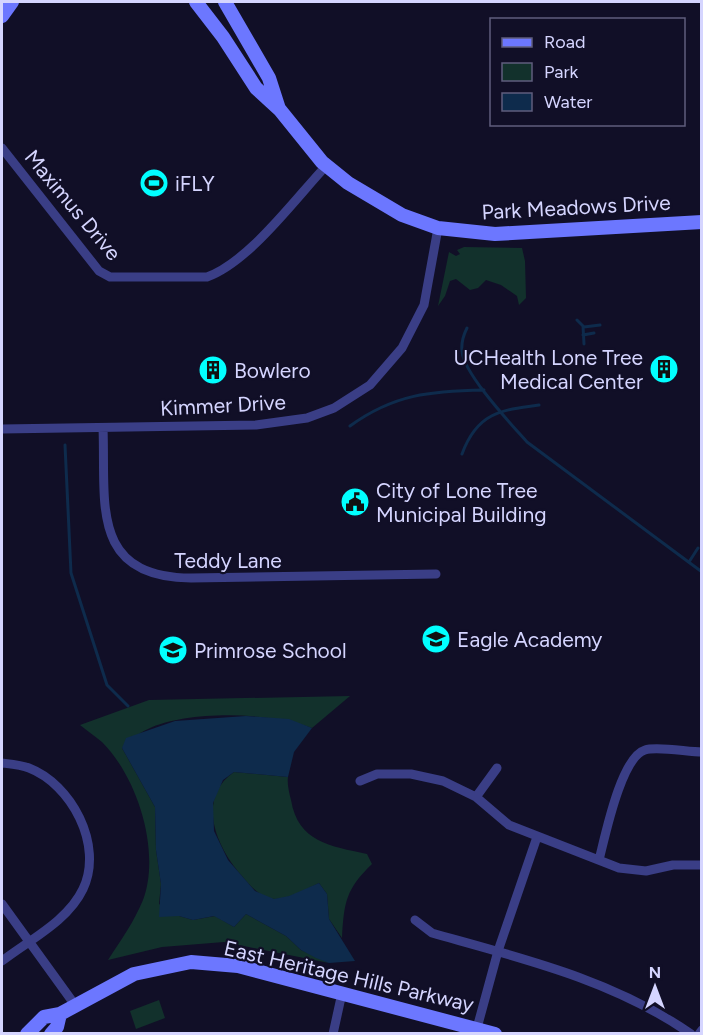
<svg xmlns="http://www.w3.org/2000/svg" width="703" height="1035" font-family="Figtree,sans-serif">
  <style>
    .green { fill: #12312c }
    .water { fill: #0e2b4c }
    .lines { fill: none; stroke-linecap: round; stroke-linejoin: round }
    .stream { stroke: #0e2b4c; stroke-width: 3 }
    .street { stroke: #3a3e86; stroke-width: 9 }
    .secondary { stroke: #6c77ff; stroke-width: 14 }
    .labels { text-anchor: middle; dominant-baseline: central; stroke-width: 4.5; stroke-linejoin: round; paint-order: stroke }
    .poi-label { font-size: 21px; fill: #d5d5ff; stroke: #110f27; text-anchor: start }
    .street-label { font-size: 21px; fill: #d5d5ff; stroke: #110f27 }
  </style>
  <rect width="100%" height="100%" fill="#110f27"/>
  <path class="green" d="M464,247L522,248L525,261L526,298L519,305L517,296L501,285L486,280L478,288L470,290L456,279L450,281L445,296L438,306L449,252L456,256L460,254L457,250Z
    M350,696L312,728C271,712 188,710 148,729C138,733 130,741 122,748L155,807L156,850L161,884L159,904L179,916L193,920L215,916L234,927L246,914L286,936L301,950L329,963L224,942L162,947L108,960C121,940 134,922 143,900C161,852 138,778 102,742C95,736 87,731 80,725L149,700Z
    M234,772L288,777C287,784 289,792 291,800C298,842 330,846 367,854L372,864C346,889 344,902 342,938L329,919L327,894L319,883C306,889 290,899 275,899C261,898 250,886 242,876C217,848 195,799 234,772Z
    M159,1000L165,1018L136,1029L130,1011Z"/>
  <path class="water" d="M246,716L289,719L312,728L294,752L288,777L234,772L223,780L213,803L214,831L228,860L255,891L274,899L289,896L319,883L327,894L329,919L355,961L329,963L316,958L301,950L286,936L246,914L234,927L214,916L193,920L179,916L159,917L161,884L156,850L155,807L122,748L126,738L175,721Z"/>
  <g class="lines">
    <path class="stream" d="M577,320L584,327L600,325
      M583,326L584,344
      M467,328C463,336 461,342 462,351C463,373 511,424 527,442L702,572
      M583,335L594,333
      M350,426C394,394 431,391 484,390
      M65,445L71,573L107,685L128,706
      M462,454C477,413 500,410 539,405
      M689,562L698,548"/>
    <path class="street" d="M2,148L99,271L110,277H207C249,262 295,199 326,166
      M103,428C106,502 89,577 191,578L436,574
      M2,429L256,425L307,418L334,408L370,385L402,348L424,305L438,228
      M2,763C10,764 21,765 29,768C71,784 104,845 83,889C68,921 29,940 2,961
      M360,781L377,774H411L443,781L476,797L509,825L619,868L646,871L673,865H702
      M476,797L497,768
      M599,860C605,837 621,757 645,750C657,746 688,752 702,752
      M2,904L75,1005
      M415,920L432,933C521,958 614,980 691,1034
      M477,1028L498,951L537,837
      M333,1034L342,993
      M699,1034L702,1030"/>
    <path class="secondary" d="M196,2L223,37L256,88L280,110L322,162L348,183L402,215L438,228L495,234L702,222
      M225,2L269,78L279,109
      M2,16L12,2
      M27,1034L44,1017L60,1014L134,974L191,962L238,966L495,1034
      M51,1034L57,1027L60,1014"/>
  </g>
  <defs>
    <g id="stadium-disc" transform="scale(1.5)"><circle r="9.5" fill="#01ffff" stroke="#110f27"/><path d="M0-5a6.5 5 0 1 0 0 10a6.5 5 0 1 0 0-10ZM-3.5-1.8h7v3.6h-7Z" fill="#111"/></g>
    <g id="building-disc" transform="scale(1.5)"><circle r="9.5" fill="#01ffff" stroke="#110f27"/><path d="M-4-6H4V6H1V3H-1V6H-4ZM-2.5-4.3h1.7v1.8h-1.7ZM.8-4.3h1.7v1.8H.8ZM-2.5-1h1.7V.8h-1.7ZM.8-1h1.7V.8H.8Z" fill="#111"/></g>
    <g id="civic-disc" transform="scale(1.5)"><circle r="9.5" fill="#01ffff" stroke="#110f27"/><path d="M-.6-6.5H3V-4.5H.6V-3L4-1V1h2V6H-6V1h2V-1L-.6-3ZM-1.2 2.5V6h2.4V2.5Z" fill="#111"/></g>
    <g id="school-disc" transform="scale(1.5)"><circle r="9.5" fill="#01ffff" stroke="#110f27"/><path d="M0-5L7-2L0 1L-7-2ZM-4 1L0 2.5L4 1V4Q0 6-4 4Z" fill="#111"/></g>
  </defs>
  <g fill-rule="evenodd">
    <use href="#stadium-disc" x="154" y="183"/>
    <use href="#building-disc" x="664" y="369"/>
    <use href="#building-disc" x="213" y="370"/>
    <use href="#civic-disc" x="355" y="502"/>
    <use href="#school-disc" x="436" y="639"/>
    <use href="#school-disc" x="173" y="650"/>
  </g>
  <g class="labels">
    <g class="poi-label">
      <text x="175" y="183">iFLY</text>
      <text x="643" y="357" text-anchor="end">UCHealth Lone Tree<tspan x="643" dy="24">Medical Center</tspan></text>
      <text x="234" y="370">Bowlero</text>
      <text x="376" y="490">City of Lone Tree<tspan x="376" dy="24">Municipal Building</tspan></text>
      <text x="457" y="639">Eagle Academy</text>
      <text x="194" y="650">Primrose School</text>
    </g>
    <g class="street-label">
      <text transform="translate(73 205) rotate(50)">Maximus Drive</text>
      <text transform="translate(576 207) rotate(-3)">Park Meadows Drive</text>
      <text transform="translate(223 405) rotate(-3)">Kimmer Drive</text>
      <text x="228" y="560">Teddy Lane</text>
      <text transform="translate(349 976) rotate(13)">East Heritage Hills Parkway</text>
    </g>
  </g>
  <rect width="703" height="1035" fill="none" stroke="#d5d5ff" stroke-width="6"/>
  <rect x="490" y="18" width="195" height="108" fill="#110f27" stroke="#5f5e7d" stroke-width="1.5"/>
  <rect x="502" y="38" width="30" height="9" fill="#6c77ff" stroke="#5f5e7d" stroke-width="1.5"/>
  <text x="544" y="48" font-size="18" fill="#d5d5ff">Road</text>
  <rect x="502" y="63" width="30" height="18" fill="#12312c" stroke="#5f5e7d" stroke-width="1.5"/>
  <text x="544" y="78" font-size="18" fill="#d5d5ff">Park</text>
  <rect x="502" y="93" width="30" height="18" fill="#0e2b4c" stroke="#5f5e7d" stroke-width="1.5"/>
  <text x="544" y="108" font-size="18" fill="#d5d5ff">Water</text>
  <g transform="translate(655 987)" stroke="#110f27" stroke-width="4.5" paint-order="stroke">
  <path d="M0-4.5L10 22L0 15L-10 22Z" fill="#d5d5ff"/>
  <text y="-9" font-size="16" font-weight="bold" text-anchor="middle" fill="#d5d5ff">N</text>
  </g>
</svg>
